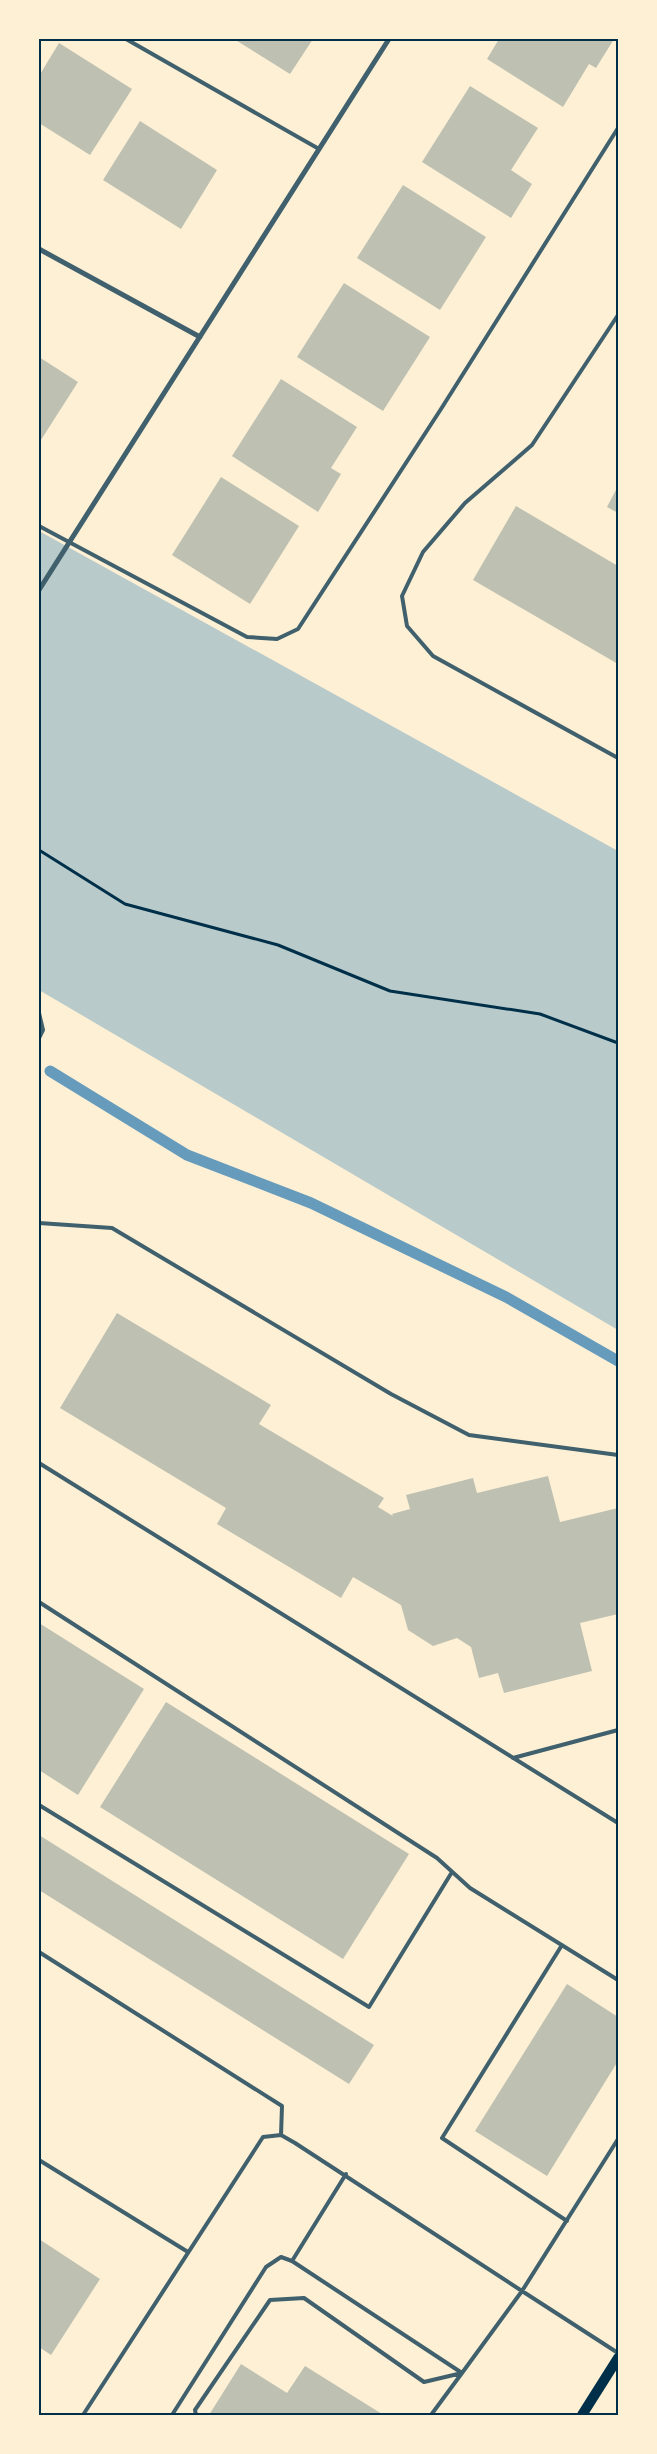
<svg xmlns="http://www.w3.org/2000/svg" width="657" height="2454" font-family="'Public Sans',sans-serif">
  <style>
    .green { fill: #b9caca }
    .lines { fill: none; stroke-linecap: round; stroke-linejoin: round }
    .stream { stroke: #669bbc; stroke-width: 11 }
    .building { fill: #bec0b2 }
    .path { stroke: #003049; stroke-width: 3 }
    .service { stroke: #3f606c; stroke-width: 4 }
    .minor { stroke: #3f606c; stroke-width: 5 }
    .secondary { stroke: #003049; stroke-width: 10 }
    .neatline { fill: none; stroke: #003049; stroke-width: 2 }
  </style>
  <rect width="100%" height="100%" fill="#fdf0d5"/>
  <path class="green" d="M39,531L618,851V1330L39,990Z"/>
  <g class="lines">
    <path class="stream" d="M50,1071L187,1155L311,1203L506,1297L618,1361"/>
  </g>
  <path class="building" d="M234,39H313L290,74Z
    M499,39H614L596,68L589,64L563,107L487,59Z
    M59,43L132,89L90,155L39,123V76Z
    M470,86L538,128L511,170L532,184L511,218L422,162Z
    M140,121L217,170L181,229L103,180Z
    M403,185L486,237L440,310L357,258Z
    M344,283L430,337L383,411L297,357Z
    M39,357L78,382L39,443Z
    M281,379L357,427L331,468L341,474L318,512L232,456Z
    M221,477L299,526L250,604L172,555Z
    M618,486V513L607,507Z
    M516,506L618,566V664L473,580Z
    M117,1313L271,1405L259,1424L384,1498L378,1507L393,1516L392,1514L410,1509L406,1495L473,1478L477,1493L548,1476L560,1522L618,1508V1614L580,1623L592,1671L504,1693L498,1673L479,1678L471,1647L457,1638L433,1646L408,1630L401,1605L353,1577L341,1598L217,1524L226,1508L60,1408Z
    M39,1623L144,1689L78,1795L39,1770Z
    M166,1702L409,1854L343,1959L100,1807Z
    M39,1835L374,2045L349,2084L39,1890Z
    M567,1984L618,2017V2061L547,2176L475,2131Z
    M39,2239L100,2279L51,2355L39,2347Z
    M241,2364L287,2393L305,2366L382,2414L209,2415Z"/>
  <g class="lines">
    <path class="path" d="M39,850L125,904L278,945L390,991L540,1014L618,1043"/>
    <path class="service" d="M126,39L319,149
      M618,315L532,445L465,503L423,552L402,596L407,626L433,656L618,758
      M39,526L247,637L277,639L298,629L441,409L618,128
      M39,1013L43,1030L39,1038
      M39,1223L112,1228L391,1394L469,1435L618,1455
      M39,1463L618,1823
      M39,1602L437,1858L470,1888L618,1980
      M513,1758L618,1730
      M39,1805L369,2007L452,1872
      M562,1945L442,2138L567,2221
      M39,1952L282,2106L281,2135
      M39,2160L188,2252
      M292,2261L346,2174
      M83,2415L263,2137L281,2135L295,2143L522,2291L618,2139
      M172,2415L266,2267L281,2257L292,2261L462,2373L522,2291L618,2353
      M196,2415L195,2410L270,2300L304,2298L424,2382L462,2373
      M431,2415L462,2373"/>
    <path class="minor" d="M39,249L200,337
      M39,590L389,39"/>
    <path class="secondary" d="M582,2415L618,2358"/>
  </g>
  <rect width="657" height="2454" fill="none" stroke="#fdf0d5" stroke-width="80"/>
  <rect x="40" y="40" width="577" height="2374" class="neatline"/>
</svg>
